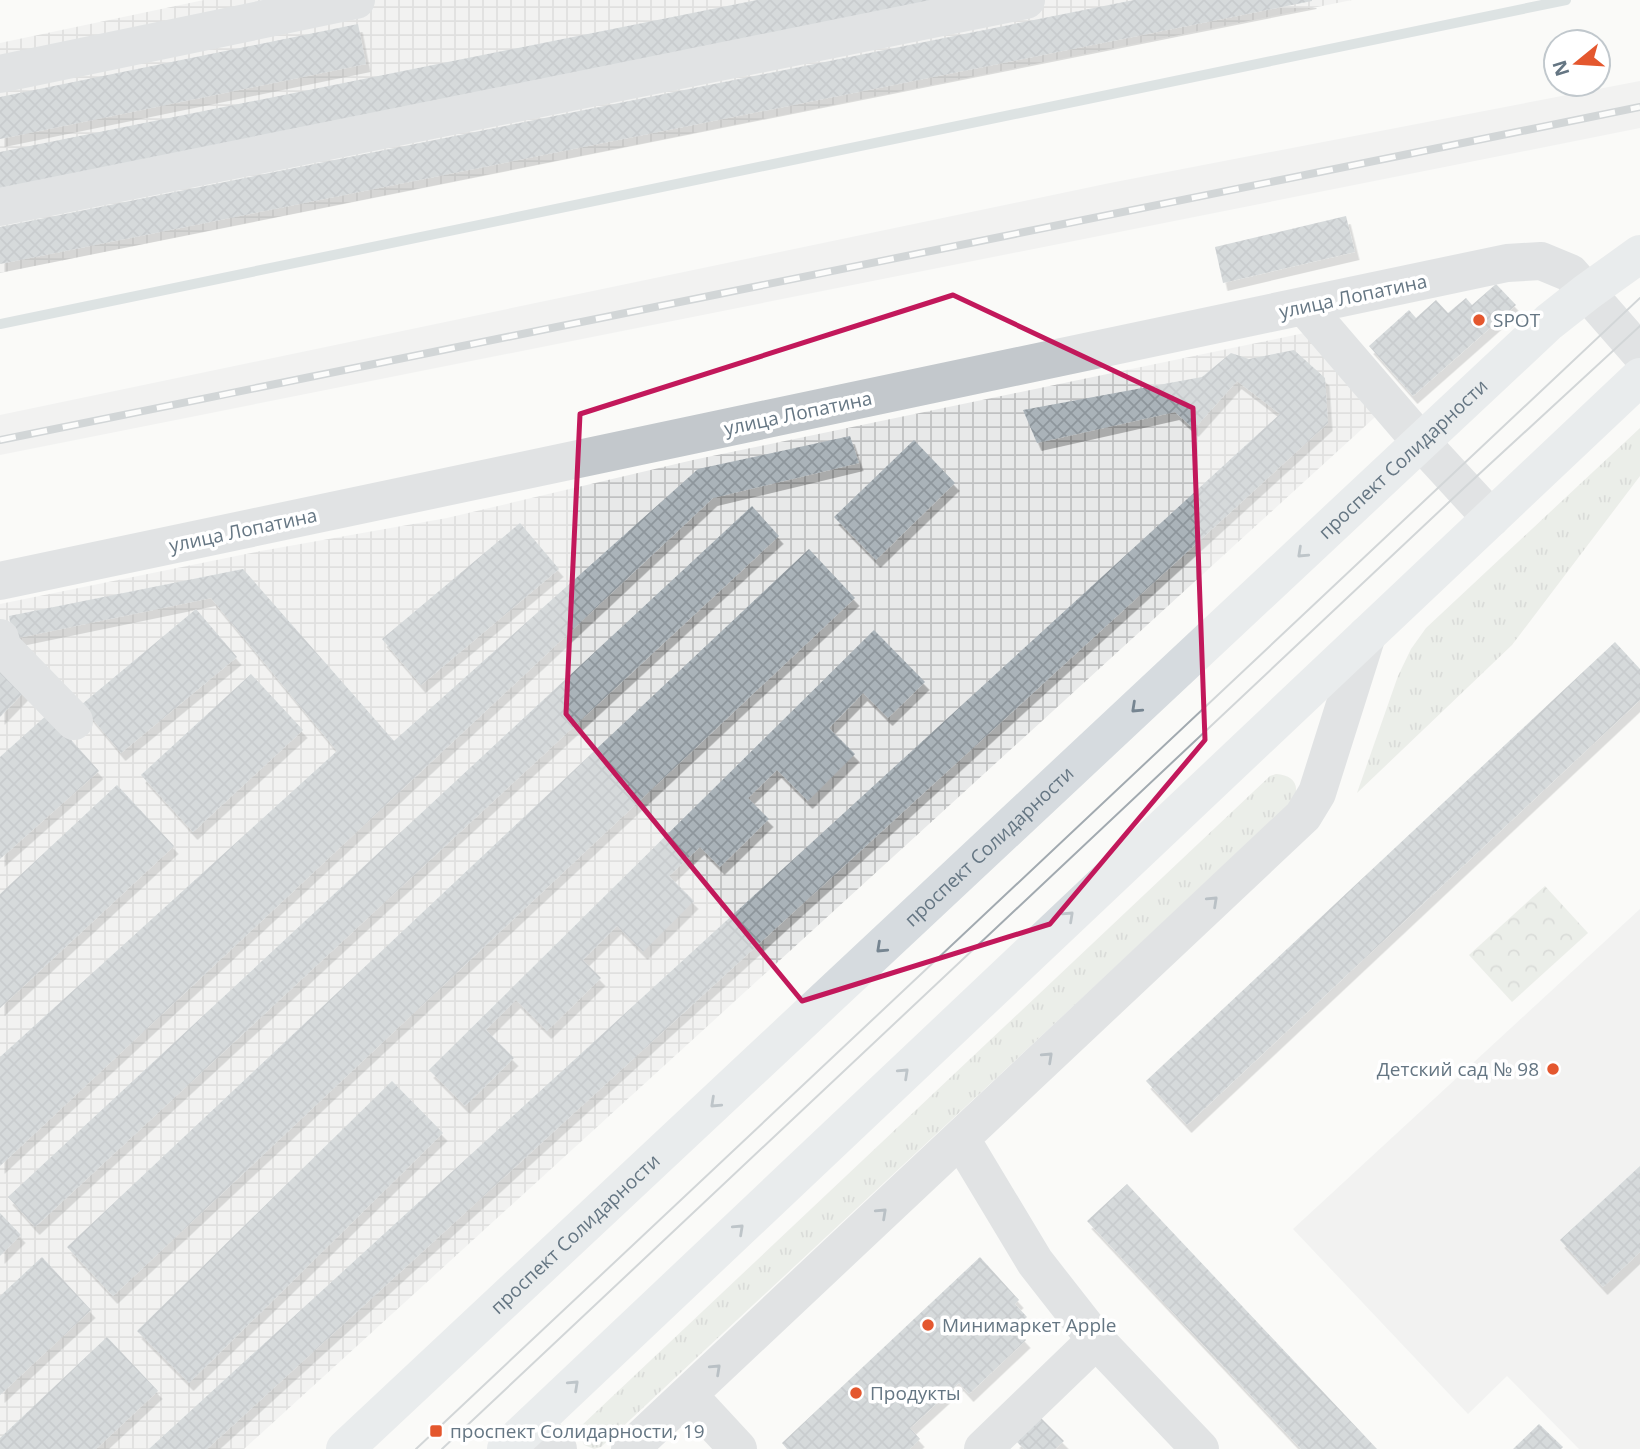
<svg xmlns="http://www.w3.org/2000/svg" width="1640" height="1449" font-family="'Open Sans',sans-serif">
  <style>
    .built { fill: #e8e9e9 }
    .industrial { fill: url(#industrial-grid) }
    .grass { fill: url(#grass-tufts) }
    .park { fill: url(#park-crowns) }
    .lines { fill: none; stroke-linecap: round; stroke-linejoin: round }
    .stream { stroke: #bbc7cb; stroke-width: 10 }
    .building { fill: url(#building-cross-hatch); filter: url(#shadow) }
    .minor { stroke: #c3c8cc; stroke-width: 38 }
    .major { stroke: #d6dbdf; stroke-width: 38 }
    .tram { stroke: #a2aab0; stroke-width: 2 }
    .rail-casing { stroke: #a2aab0; stroke-width: 8 }
    .rail { stroke: #fff; stroke-width: 5; stroke-dasharray: 16; stroke-linecap: butt }
    .oneway { stroke: #768591 }
    .oneway2 { stroke: #6a7a87 }
    .marked { fill: none; stroke: #c2185b; stroke-width: 5; stroke-linejoin: round }
    .poi-dot { fill: #e4572e; stroke: #fff; stroke-width: 2.5 }
    .labels { text-anchor: middle; dominant-baseline: central; stroke-width: 7; stroke-linejoin: round; paint-order: stroke }
    .street-label { font-size: 19px; fill: #657683; stroke: #fff }
    .poi-label { font-size: 19px; fill: #657683; stroke: #fff; text-anchor: start }
  </style>
  <defs>
    <pattern id="industrial-grid" width="8" height="8" patternUnits="userSpaceOnUse" patternTransform="scale(1.75)"><rect width="8" height="8" fill="#e8e9e9"/><path d="M0 4h8M4 0v8" fill="none" stroke="#c0c1c2"/></pattern>
    <pattern id="grass-tufts" width="24" height="20" patternUnits="userSpaceOnUse" patternTransform="scale(1.75)"><rect width="24" height="20" fill="#dadfd7"/><path d="M3 7l-1-3M5 7V3M7 7l1-3M15 17l-1-3M17 17v-4M19 17l1-3" fill="none" stroke="#b4b9b4"/></pattern>
    <pattern id="park-crowns" width="20" height="18" patternUnits="userSpaceOnUse" patternTransform="scale(1.75)"><rect width="20" height="18" fill="#dadfd7"/><path d="M2 6a3 3 0 1 1 6 0M12 15a3 3 0 1 1 6 0" fill="none" stroke="#b4b9b4"/></pattern>
    <pattern id="building-cross-hatch" width="8" height="8" patternUnits="userSpaceOnUse" patternTransform="scale(1.75)"><rect width="8" height="8" fill="#aab3b9"/><path d="M0 0l8 8M0 8l8-8" fill="none" stroke="#8e969c"/></pattern>
    <filter id="shadow"><feDropShadow dx="4.5" dy="8" stdDeviation="0" flood-color="#0004"/></filter>
  </defs>
  <rect width="100%" height="100%" fill="#fafaf8"/>
  <path class="built" d="M1640,81V128L0,455V415L1110,183Z
    M1640,909V1449H1579L1507,1376L1468,1414L1293,1229Z"/>
  <path class="industrial" d="M204,0H1352L0,273V43Z
    M1314,331L1385,408L244,1449H0V604L261,551L447,518L693,460Z"/>
  <path class="grass" d="M1640,428V476L1512,645L1357,793L1398,676L1411,649L1426,628Z
    M1276,774C1293,775 1301,785 1293,801L601,1447L594,1449L584,1445L579,1433L580,1427L1270,776Z"/>
  <path class="park" d="M1545,886L1588,933L1512,1002L1469,955Z"/>
  <g class="lines">
    <path class="stream" d="M0,324L1566,0"/>
  </g>
  <path class="building" d="M757,0H954L0,194V152Z
    M1134,0H1312V1L0,264V227Z
    M358,24L366,64L0,139V97Z
    M1346,216L1355,252L1223,283L1215,247Z
    M1496,284L1516,305L1413,396L1369,346L1409,310L1416,318L1436,300L1448,313L1466,298L1472,305Z
    M1294,350L1325,378L1328,423L207,1449H149L1280,414L1237,381L1194,429L1175,412L1037,443L1023,410L1202,377L1231,353L1249,359Z
    M850,436L859,463L713,498L0,1166V1057L337,751L211,598L13,639L9,616L243,569L394,741L698,469Z
    M914,440L955,483L876,560L834,517Z
    M752,506L779,536L35,1227L8,1197Z
    M520,523L559,569L421,685L382,639Z
    M809,549L855,598L113,1296L67,1247Z
    M196,609L237,657L121,753L81,705Z
    M874,630L925,682L888,718L863,693L829,728L855,754L808,801L777,770L748,798L769,819L720,867L700,847L669,876L694,901L643,952L617,926L583,960L601,978L547,1031L516,1000L486,1030L514,1058L465,1106L429,1070Z
    M1615,642L1640,669V700L1187,1125L1146,1081Z
    M0,668L24,692L0,717Z
    M251,674L303,730L193,832L141,775Z
    M48,714L99,771L0,859V757Z
    M117,785L174,846L0,1008V894Z
    M392,1081L443,1133L189,1383L137,1331Z
    M1640,1166V1252L1603,1287L1560,1240Z
    M1127,1184L1377,1449H1301L1087,1221Z
    M0,1213L21,1235L0,1256Z
    M42,1257L91,1310L0,1395V1296Z
    M980,1257L1019,1300L1015,1304L1027,1317L1015,1328L1026,1340L969,1394L959,1383L935,1405L910,1428L920,1439L910,1449H787L782,1443Z
    M107,1337L158,1391L96,1449H0V1438Z
    M1040,1417L1064,1441L1055,1449H1024L1015,1440Z
    M1539,1424L1563,1447L1561,1449H1513Z"/>
  <g class="lines">
    <path class="minor" d="M0,74L356,0
      M0,207L1026,0
      M1304,306L1421,442L1491,518
      M0,581L1507,263L1541,261L1570,273L1640,353
      M0,638L2,647L74,721
      M961,1139L1035,1262L1096,1340L1200,1449
      M688,1395L738,1449
      M533,1424L558,1449
      M630,1449L1303,816L1317,793L1367,635
      M983,1449L1096,1340"/>
    <g class="major">
      <path id="s1" d="M345,1449L1549,322L1587,292L1640,254"/>
      <path d="M506,1449L1640,377"/>
    </g>
    <path class="tram" d="M416,1449L1640,298
      M442,1449L1464,488L1640,326"/>
    <g class="rail-casing">
      <path id="rail" d="M0,440L1640,107"/>
    </g>
    <use href="#rail" class="rail"/>
  </g>
  <defs><path id="oneway-chevron" d="M-2-3.5L2.5 0L-2 3.5" fill="none" stroke-width="1.6" stroke-linecap="round" stroke-linejoin="round" transform="scale(1.75)"/></defs>
  <g class="oneway">
    <use href="#oneway-chevron" transform="translate(1302 553) rotate(137)"/>
    <use href="#oneway-chevron" transform="translate(1136 708) rotate(137)"/>
    <use href="#oneway-chevron" transform="translate(1069 916) rotate(-43)"/>
    <use href="#oneway-chevron" transform="translate(881 948) rotate(137)"/>
    <use href="#oneway-chevron" transform="translate(904 1073) rotate(-43)"/>
    <use href="#oneway-chevron" transform="translate(715 1103) rotate(137)"/>
    <use href="#oneway-chevron" transform="translate(739 1229) rotate(-43)"/>
    <use href="#oneway-chevron" transform="translate(574 1385) rotate(-43)"/>
  </g>
  <g class="oneway2">
    <use href="#oneway-chevron" transform="translate(1213 901) rotate(-43)"/>
    <use href="#oneway-chevron" transform="translate(1048 1057) rotate(-43)"/>
    <use href="#oneway-chevron" transform="translate(882 1213) rotate(-43)"/>
    <use href="#oneway-chevron" transform="translate(716 1369) rotate(-43)"/>
  </g>
  <path d="M0 0H1640V1449H0ZM953,295L1193,408L1205,740L1050,924L802,1001L566,714L580,414Z" fill="#fafaf8" fill-opacity=".55" fill-rule="evenodd"/>
  <path class="marked" d="M953,295L1193,408L1205,740L1050,924L802,1001L566,714L580,414Z"/>
  <g class="poi-dot">
    <circle cx="1479" cy="320" r="7"/>
    <circle cx="1553" cy="1069" r="7"/>
    <circle cx="928" cy="1325" r="7"/>
    <circle cx="856" cy="1393" r="7"/>
    <rect x="429" y="1424" width="14" height="14" rx="3.5"/>
  </g>
  <g class="labels">
    <g class="street-label">
      <text transform="translate(1353 296) rotate(-12)">улица Лопатина</text>
      <text transform="translate(798 413) rotate(-12)">улица Лопатина</text>
      <text stroke="none"><textPath href="#s1" startOffset="1449">проспект Солидарности</textPath></text>
      <text transform="translate(243 530) rotate(-12)">улица Лопатина</text>
      <text stroke="none"><textPath href="#s1" startOffset="882">проспект Солидарности</textPath></text>
      <text stroke="none"><textPath href="#s1" startOffset="315">проспект Солидарности</textPath></text>
    </g>
    <g class="poi-label">
      <text x="1493" y="320">SPOT</text>
      <text x="1539" y="1069" text-anchor="end">Детский сад № 98</text>
      <text x="942" y="1325">Минимаркет Apple</text>
      <text x="870" y="1393">Продукты</text>
      <text x="450" y="1431">проспект Солидарности, 19</text>
    </g>
  </g>
  <g transform="translate(1577 63) rotate(252)"><circle r="33" fill="#ffffff" stroke="#c1c8cd" stroke-width="2"/>
  <path d="M0-5L12 26L0 18L-12 26Z" fill="#e4572e"/>
  <text y="-10" font-size="19" font-weight="bold" text-anchor="middle" fill="#657683">N</text>
  </g>
</svg>
